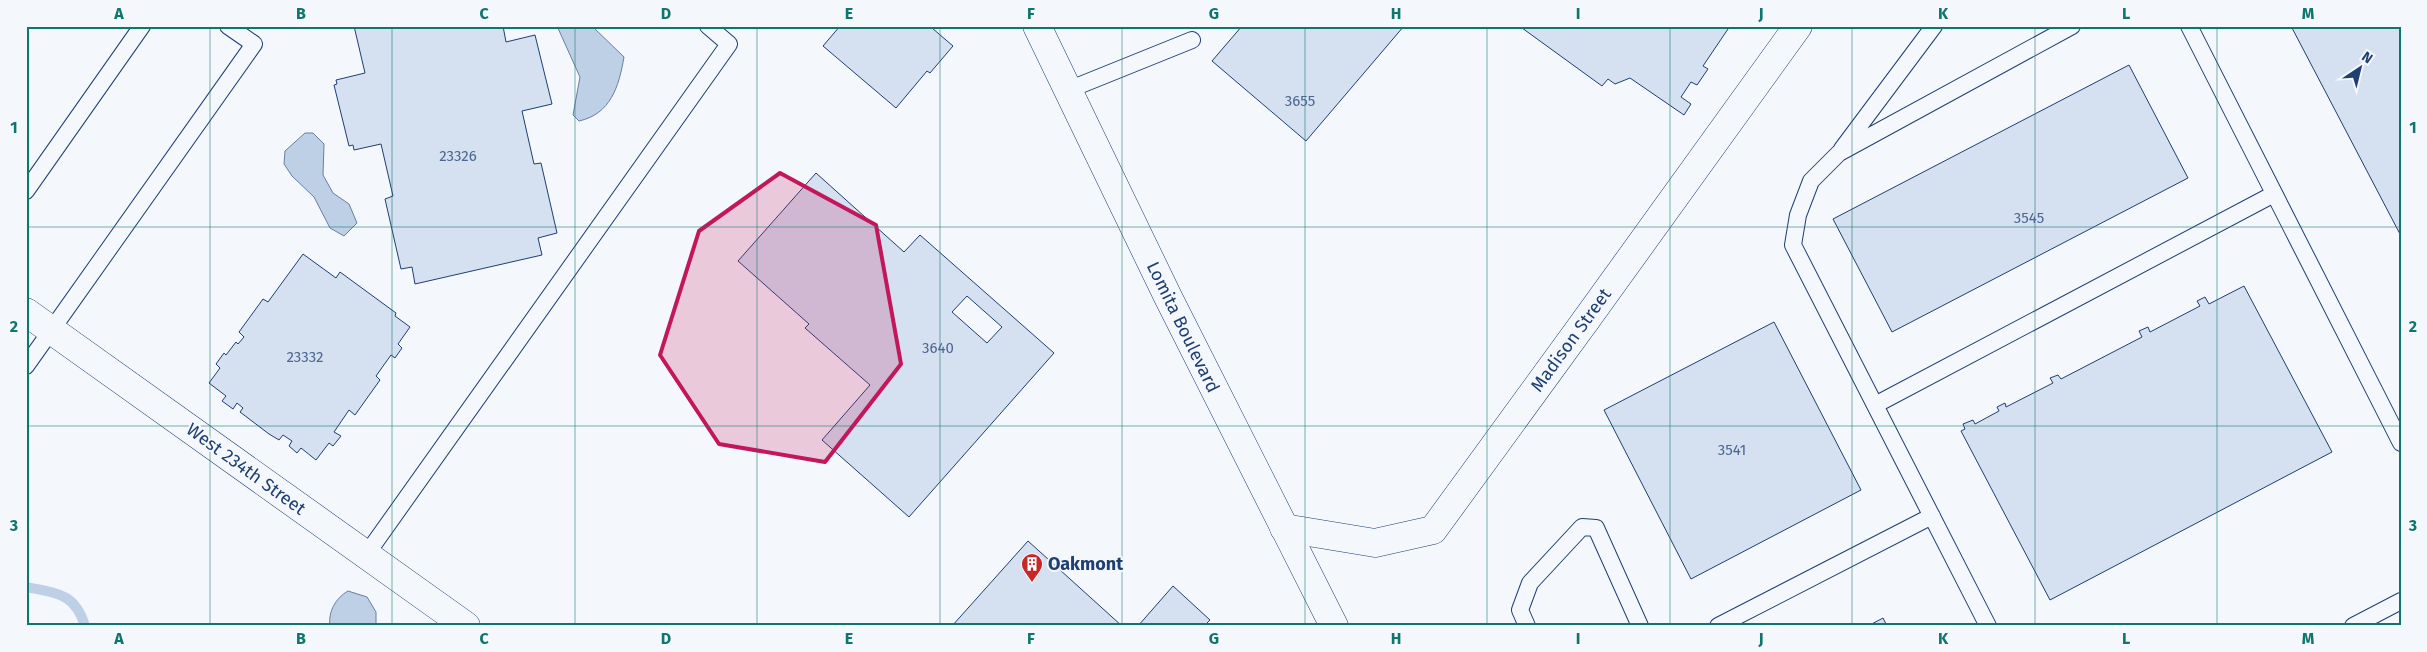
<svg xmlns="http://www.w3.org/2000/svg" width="2427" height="652" font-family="'Fira Sans',sans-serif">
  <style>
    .water { fill: #bed0e5; stroke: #687fa3 }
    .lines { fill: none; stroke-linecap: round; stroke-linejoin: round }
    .stream { stroke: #bed0e5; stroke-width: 10 }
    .building { fill: #d5e0f0; stroke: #1d3f73; fill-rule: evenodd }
    .lane-casing { stroke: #1d3f73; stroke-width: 18 }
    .street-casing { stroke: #1d3f73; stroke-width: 29 }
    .secondary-casing { stroke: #1d3f73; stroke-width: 29 }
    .lane { stroke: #f4f7fb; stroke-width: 16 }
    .street { stroke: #f4f7fb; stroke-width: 28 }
    .secondary { stroke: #f4f7fb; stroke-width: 28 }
    .marked { fill: #c2185b; fill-opacity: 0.2; stroke: #c2185b; stroke-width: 4; stroke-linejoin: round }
    .grid { fill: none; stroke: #0f766e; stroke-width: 1; stroke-opacity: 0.55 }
    .labels { text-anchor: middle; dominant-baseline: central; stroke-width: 4; stroke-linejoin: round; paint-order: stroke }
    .number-label { font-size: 15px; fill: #4b6792 }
    .street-label { font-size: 18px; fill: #1d3f73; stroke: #f4f7fb }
    .poi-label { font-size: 18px; font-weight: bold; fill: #1d3f73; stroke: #f4f7fb; text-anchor: start }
    .neatline { fill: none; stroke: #0f766e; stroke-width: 2 }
    .grid-label { font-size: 16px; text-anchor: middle; font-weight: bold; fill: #0f766e }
  </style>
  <rect width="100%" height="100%" fill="#f4f7fb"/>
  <path class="water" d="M557,26H592L624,57C619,86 611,114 579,121L573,115L580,77Z
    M305,133H313L324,144L323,175L333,193L349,204L357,223L344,236L330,228L314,197L292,176L284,164L285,151Z
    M348,591L367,597L376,612V626H330C328,611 336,598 348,591Z"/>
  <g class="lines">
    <path class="stream" d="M26,587C57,593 75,593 85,626"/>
  </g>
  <path class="building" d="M354,26H503L506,42L535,35L552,104L522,111L534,164L541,163L557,233L538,238L542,255L415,284L412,267L401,269L385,199L393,196L381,144L354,150L353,145L349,146L334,85L337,84L336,80L365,73Z
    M840,26H934L932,28L953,46L930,73L927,71L896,108L823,46Z
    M1242,26H1404L1306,141L1212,61Z
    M1524,26H1730L1703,66L1708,69L1697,85L1691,82L1681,97L1691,104L1684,115L1630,78L1615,84L1608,79L1602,86L1522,28Z
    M2291,26H2401V236Z
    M2129,65L2188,178L1892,332L1833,219Z
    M816,173L904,252L920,235L1054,353L909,517L822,440L870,385L805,328L809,324L738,261ZM967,296L1002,327L987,343L952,312Z
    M303,254L336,278L340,272L396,313L395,316L410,327L398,344L402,348L395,358L391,355L376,376L380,380L355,415L349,410L334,432L341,436L333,446L329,443L316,460L301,448L297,453L289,446L292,441L283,435L279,440L269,434L240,412L243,408L237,403L233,409L222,401L226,396L209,383L220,368L216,364L224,353L226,355L236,342L238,344L244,337L239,332L263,299L268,302Z
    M2244,286L2332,452L2050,600L1961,431L1965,429L1963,424L1973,420L1975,424L1999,411L1997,407L2005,403L2006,407L2053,383L2050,378L2058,375L2061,379L2142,337L2139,331L2148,327L2150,332L2200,306L2197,301L2205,297L2209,304Z
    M1774,322L1861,490L1691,579L1604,410Z
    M1028,541L1122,626H952Z
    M1173,586L1210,620L1204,626H1138Z
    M1883,618L1887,626H1868Z"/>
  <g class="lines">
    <g class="lane-casing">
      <path id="lane" d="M2189,26L2401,443
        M1068,90L1192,40
        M1842,149L1934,26
        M26,191L142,26
        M26,366L254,44L228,26
        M1875,405L2274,194
        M366,555L729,44L708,26
        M1527,626L1520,610L1530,583L1582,527L1596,528L1640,626
        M1718,626L1932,516
        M1988,626L1793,245L1798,215L1811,181L1839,153L2072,26
        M2353,626L2401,601"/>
    </g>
    <g class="street-casing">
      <path id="street" d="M26,312L466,626
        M1284,528L1375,543L1433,530L1586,320"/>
    </g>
    <g class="secondary-casing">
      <path id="secondary" d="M1037,26L1168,297L1334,626
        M1586,320L1798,26"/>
    </g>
    <use href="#lane" class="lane"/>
    <use href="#street" class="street"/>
    <use href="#secondary" class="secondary"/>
  </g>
  <path class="marked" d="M780,173L876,225L901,364L825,462L719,444L660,355L699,231Z"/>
  <path class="grid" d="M210,26V626M392,26V626M575,26V626M757,26V626M940,26V626M1122,26V626M1305,26V626M1487,26V626M1670,26V626M1852,26V626M2035,26V626M2217,26V626M26,227H2401M26,426H2401"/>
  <defs>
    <g id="building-pin" transform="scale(1.125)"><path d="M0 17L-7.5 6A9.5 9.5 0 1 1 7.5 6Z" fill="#c62828" stroke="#f4f7fb"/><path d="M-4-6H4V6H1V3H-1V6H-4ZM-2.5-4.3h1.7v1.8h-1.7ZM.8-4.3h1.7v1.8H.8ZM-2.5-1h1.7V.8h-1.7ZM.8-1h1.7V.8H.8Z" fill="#fff"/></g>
  </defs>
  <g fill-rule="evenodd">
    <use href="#building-pin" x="1032" y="564"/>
  </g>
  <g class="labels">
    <g class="number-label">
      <text x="1300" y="101">3655</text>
      <text x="458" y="156">23326</text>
      <text x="2029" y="218">3545</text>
      <text x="938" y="348">3640</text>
      <text x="305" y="357">23332</text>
      <text x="1732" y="450">3541</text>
    </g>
    <g class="street-label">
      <text transform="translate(1183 327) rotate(64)">Lomita Boulevard</text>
      <text transform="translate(1571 340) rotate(-54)">Madison Street</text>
      <text transform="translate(246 469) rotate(36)">West 234th Street</text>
    </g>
    <g class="poi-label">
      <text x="1048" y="564">Oakmont</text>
    </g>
  </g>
  <rect width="2427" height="652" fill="none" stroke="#f4f7fb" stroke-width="55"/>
  <g transform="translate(2360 68) rotate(35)" stroke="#f4f7fb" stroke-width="4" paint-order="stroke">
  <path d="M0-4L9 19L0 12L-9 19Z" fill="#1d3f73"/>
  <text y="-8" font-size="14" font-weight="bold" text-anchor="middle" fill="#1d3f73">N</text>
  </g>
  <rect x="28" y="28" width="2372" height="596" class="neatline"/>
  <g class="grid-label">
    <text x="119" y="19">A</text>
    <text x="301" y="19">B</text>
    <text x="484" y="19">C</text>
    <text x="666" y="19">D</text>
    <text x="849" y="19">E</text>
    <text x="1031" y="19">F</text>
    <text x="1214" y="19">G</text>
    <text x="1396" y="19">H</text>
    <text x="1578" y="19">I</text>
    <text x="1761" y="19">J</text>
    <text x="1943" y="19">K</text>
    <text x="2126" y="19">L</text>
    <text x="2308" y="19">M</text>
    <text x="14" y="133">1</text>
    <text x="2413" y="133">1</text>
    <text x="14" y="332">2</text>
    <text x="2413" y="332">2</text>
    <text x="14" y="531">3</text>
    <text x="2413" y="531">3</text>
    <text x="119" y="644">A</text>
    <text x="301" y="644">B</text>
    <text x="484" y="644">C</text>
    <text x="666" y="644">D</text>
    <text x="849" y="644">E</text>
    <text x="1031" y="644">F</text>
    <text x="1214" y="644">G</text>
    <text x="1396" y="644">H</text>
    <text x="1578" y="644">I</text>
    <text x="1761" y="644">J</text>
    <text x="1943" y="644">K</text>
    <text x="2126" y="644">L</text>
    <text x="2308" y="644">M</text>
  </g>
</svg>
